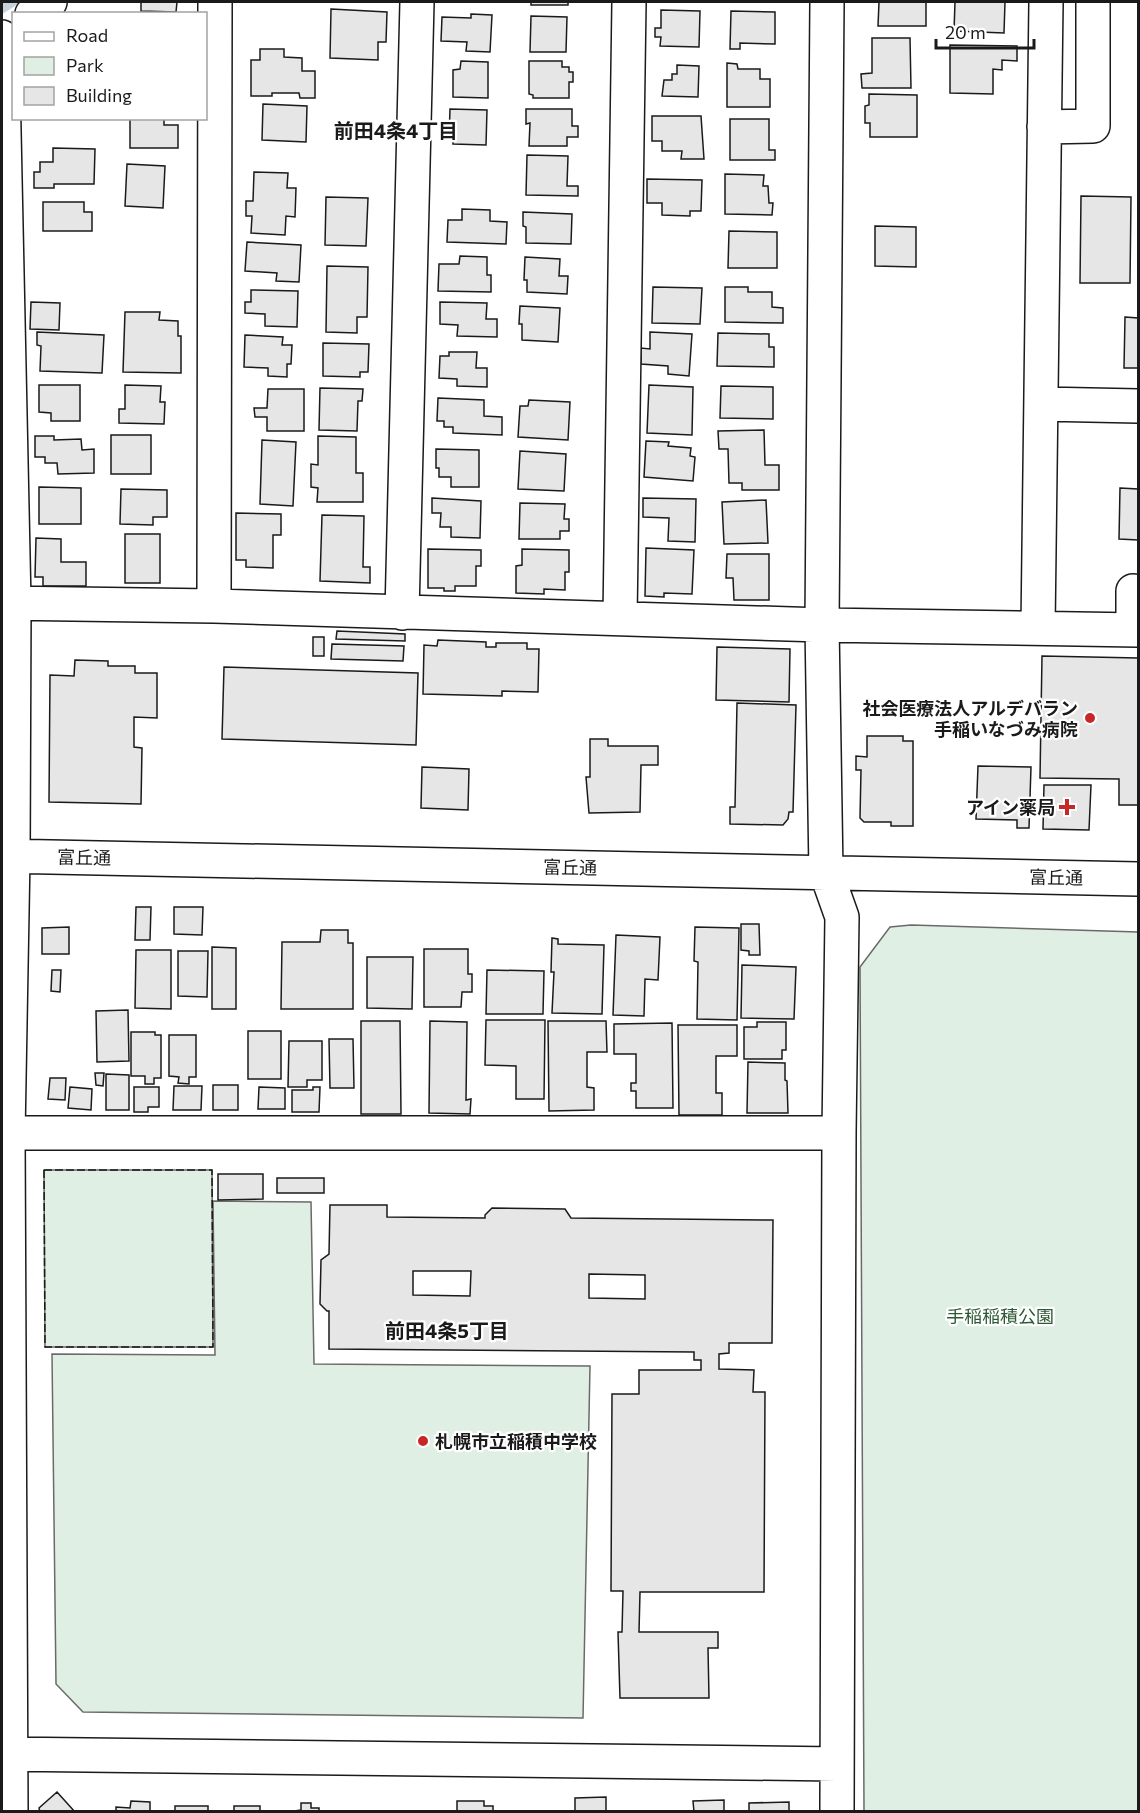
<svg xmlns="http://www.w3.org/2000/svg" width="1140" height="1813" font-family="Commissioner,'Noto Sans JP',sans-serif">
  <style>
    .green { fill: #e0efe3; stroke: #6a6a6a; stroke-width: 1.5 }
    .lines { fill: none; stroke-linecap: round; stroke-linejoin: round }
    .stream { stroke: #c6d2dc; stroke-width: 9 }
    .building { fill: #e6e6e6; stroke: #1a1a1a; stroke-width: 1.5; fill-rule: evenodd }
    .minor-casing { stroke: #1a1a1a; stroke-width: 36 }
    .minor { stroke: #fff; stroke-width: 33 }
    .fence { stroke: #1a1a1a; stroke-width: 1.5; stroke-dasharray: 8 3; stroke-linecap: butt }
    .poi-dot { fill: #c62828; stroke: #fff; stroke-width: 2 }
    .labels { text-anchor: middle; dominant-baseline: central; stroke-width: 4.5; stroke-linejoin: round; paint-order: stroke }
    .poi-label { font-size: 18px; font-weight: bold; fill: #1a1a1a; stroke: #fff; text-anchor: end }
    .street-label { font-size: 18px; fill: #1a1a1a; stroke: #fff }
    .park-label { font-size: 18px; fill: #2b5a34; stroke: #fff }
    .neighbourhood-label { font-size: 20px; font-weight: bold; fill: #1a1a1a; stroke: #fff }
  </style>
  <rect width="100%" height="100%" fill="#fff"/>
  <path class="green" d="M911,925L1138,932V1811H864L860,967L890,927Z
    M44,1170H212L213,1347H45Z
    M213,1201L311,1202L314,1364L590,1366L583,1718L83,1712L56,1684L52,1354L215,1355Z"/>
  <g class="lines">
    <path class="stream" d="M2,9L13,2"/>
  </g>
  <path class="building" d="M141,2H177L176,12L141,11Z
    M531,2H568V5H531Z
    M879,2H926V26H878Z
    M955,2H1005L1004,33L954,31Z
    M331,9L387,12L386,42H378V60L330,58Z
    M661,10L700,11L699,47L660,46L661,37H655V28H661Z
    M731,11L775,12V44L740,43V49H730Z
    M471,14L492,15L490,52L466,51L467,42L441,41L442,17L471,18Z
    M531,16L567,17L566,52H530Z
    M872,38H910L911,88H862L861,74L872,73Z
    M950,45L1017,46V61L1002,60V70L993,69V94L950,93Z
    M260,49H284V57L302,58V71H315V98H300L299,93H272V96H251V60H260Z
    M461,61L488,62V98L453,97V70L460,69Z
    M529,61H562V67H569V72H573V82H569V98H533V95L529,94Z
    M727,63L737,64L738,69H760V79H770V107H727Z
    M677,65L699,66L698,97L662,96L664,80H672V74H677Z
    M869,94L917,95V137H870V123H865V106L869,105Z
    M263,104L307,106L306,142L262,140Z
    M450,109L487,110L486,145L453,144V139H449Z
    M526,109H572V126H578V137H567V146H529L530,123L526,124Z
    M652,116H701L704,159H681L682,151H662V141H652Z
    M130,118H164V125H178V148H130Z
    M730,119H769V150H775V160H730Z
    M53,148L95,149L94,184H54V188H34V172H40V162H53Z
    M527,155L568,156L567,186H578V196L526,195Z
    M127,164L165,166L163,208L125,206Z
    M254,172L288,173L287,188H296L295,217L286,216L285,235L251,233L252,216H246V201H253Z
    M725,174L764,175L763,186H768L769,203H773L772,215L725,214Z
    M647,179L702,180L701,211H690V216L662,215V203H647Z
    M1081,196L1131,197L1130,283H1080Z
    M326,197L368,198L366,246L325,245Z
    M43,202H84V212H92V231H43Z
    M462,209L490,210V221L507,222L506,244L447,242L448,220H462Z
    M523,212L572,214L571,244L526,243V227L523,226Z
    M875,226L916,227V267L875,266Z
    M729,231L777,232V268H728Z
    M247,242L301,245L299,282L276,281L277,273L245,271Z
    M460,256L487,257V275H491V292L438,291L439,264H459Z
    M525,257L560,259L559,276H568L567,294L527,292V280H524Z
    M327,266L368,267L367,317H357V333L326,332Z
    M653,287L702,288L700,324L652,323Z
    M725,287H748V292H772V307L783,308V323L725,322Z
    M251,290L298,291L297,327L265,326V314L245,313V302H251Z
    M31,302L60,303L59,330L30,329Z
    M440,302L487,303L486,319H497V337L457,336L458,325L440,324Z
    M520,306L560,308L558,342L522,340V324H519Z
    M125,312H160L159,320L178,321V336H181V373L123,372Z
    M1125,317L1138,318V368H1124Z
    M37,332L104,335L102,373L40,371L41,346L37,345Z
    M650,332L692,334L689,376L668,374V366L641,364V348L650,349Z
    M718,333L769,334V347H774V367L717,366Z
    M245,335L283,337L282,345H292L291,364H287V377L268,376V368L244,367Z
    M323,343L369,344L368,372H360V377L323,376Z
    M449,352H477L476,368H487V387L457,386V379L439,378L440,356H449Z
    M39,385H80V421H51V413L39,412Z
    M125,385L161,386L160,402H165L164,424L119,423V409H125Z
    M649,385L693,387L692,435L647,433Z
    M721,386L773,387V419L720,418Z
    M320,388L363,389L362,401H358L357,431L319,430Z
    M268,389H304V431H267V417H255L254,408H267Z
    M438,398L484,400V416L502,417V435L453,433V427H444V421H437Z
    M529,400L570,402L568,440L518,437L520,406H528Z
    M764,430L765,465H779V490H742V483H729L728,449H719L718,431Z
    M111,435H151V474H111Z
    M35,436H54V440L81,439L82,450L94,449V473L58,474L57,463H45V457H35Z
    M318,436L356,437V473H363V502H317L318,488L311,487V464L318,465Z
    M262,440L296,442L293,506L260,504Z
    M646,441L669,442L668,446L691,448L690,456L695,457L693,481L644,477Z
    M436,449L479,450V487H451V477H439V468H436Z
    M520,451L566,454L564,491L518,489Z
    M39,487L81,488V524H39Z
    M1120,488L1138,489V540L1119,539Z
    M121,489L167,490V517H153V525L120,524Z
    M432,498L481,501L480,538L451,537V527H440L441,513H432Z
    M643,498L696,499L695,542L668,541L669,518L643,517Z
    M766,500L768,543L724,544L722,502Z
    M520,503L565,504L564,519H569V531H560V539H519Z
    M236,513L281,514V535H273V568L246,567V560H236Z
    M322,515L364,516L363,567H370V583L320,581Z
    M125,534H160V583H125Z
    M36,538L61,539V562H86V586H43V577H35Z
    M646,548L694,550L692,594L664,593V597L645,596Z
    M428,549L481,550V566H476V586H455V591H444V588H428Z
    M522,549L569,550V572H565V590L544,589V594L516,593V566L522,565Z
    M727,554H769V600H734L733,578H726Z
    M337,631L405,634V641L336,639Z
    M313,637H324V656H313Z
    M438,640L486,642V647H496V643H527V649H539L538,692L502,691V696L423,694L424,645L437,646Z
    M332,644L404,646L403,661L331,659Z
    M717,647L790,649L789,702L716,700Z
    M1042,656L1138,658V805H1119V779L1040,778Z
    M75,660L108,661V666H135V673H157V718L134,717V747L142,748L141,804L49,802L50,675L74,676Z
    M224,667L418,673L416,745L222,739Z
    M737,703L796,705L793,812H789L788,819L783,825L730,824V807H735Z
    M867,736H903V741H913V826H891V822H864L860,818L861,770H856V756L867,757Z
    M590,739H608V746H658V765H641L640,812L589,813L586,777H590Z
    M978,766L1031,767L1029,828H1017V820L976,819Z
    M422,767L469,769L468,810L421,808Z
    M1044,785H1091L1089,830L1043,829Z
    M136,907H151L150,940H135Z
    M174,907H203L202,935L174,934Z
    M741,924H759L760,955H749V951L741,950Z
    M69,927V954H42V928Z
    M695,927L739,928L737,1020L697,1019L698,962L694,961Z
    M321,930H348V943H353V1009H281L282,942H320Z
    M616,935L660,937L658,980L645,979L644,1016L613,1015Z
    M552,938L558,939V944L604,945L602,1014L552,1013L554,972H551Z
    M212,947L236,948V1009H212Z
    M424,949H468V974H472V992H462L461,1007H424Z
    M136,950H171V1009L135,1008Z
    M178,951H208L207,997L178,996Z
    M367,957H413L412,1009L367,1008Z
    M742,965L796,967L794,1019L741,1018Z
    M52,970H61L60,992L51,991Z
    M487,970L544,971L543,1014H486Z
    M128,1010L129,1061L97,1062L96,1011Z
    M486,1020H545L544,1099H516V1066L485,1065Z
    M361,1021H400L401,1114H361Z
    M430,1021L467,1022L466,1100L471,1099L470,1114L429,1113Z
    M548,1021H606L607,1052H587V1087L594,1088V1110L549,1111Z
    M757,1022H786V1050H782V1059H744V1027H757Z
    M672,1023L673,1108H636V1091H631V1083H636V1054H614V1024Z
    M678,1025H737V1056H716V1093H722V1115H679Z
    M248,1031H281V1079H248Z
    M131,1032H155V1035H161V1078H154V1084H145V1076H131Z
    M169,1035H196V1077H189V1084L178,1083L179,1077L169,1076Z
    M329,1039H353L354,1088H330Z
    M289,1041H322V1080H307V1087H288Z
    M748,1062L785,1063V1080L787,1081L788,1113H747Z
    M95,1073H104L103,1086L96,1085Z
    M106,1074L129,1075V1110H106Z
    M50,1078H66L65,1100L48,1099Z
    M213,1085H238V1110H213Z
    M174,1086H202L201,1110H173Z
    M70,1087L92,1089L91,1110L68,1108Z
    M134,1087H159V1107H148V1112H134Z
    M259,1087L285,1088V1109H258Z
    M313,1087H320L319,1112H292V1090H313Z
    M218,1174H263V1199L218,1200Z
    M277,1178H324V1193H277Z
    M330,1205H387V1217L485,1218V1215L492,1208L565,1209L571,1218L773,1220L772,1343H729V1353L719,1354V1369L754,1370L753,1392H765L764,1592H640L639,1632H718V1648H708L709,1698H620L618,1632H622L623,1591H611L612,1394H639V1370H701V1360H694V1352L329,1349V1311H327L320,1304L321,1260L329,1254ZM413,1271H471L470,1296L413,1295ZM589,1274L645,1275V1299L589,1298Z
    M57,1792L75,1812H40L39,1808Z
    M606,1797V1812H575V1798Z
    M724,1800V1812H694L693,1801Z
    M131,1801L150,1802V1812H116V1807L130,1808Z
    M457,1801H484V1806H493V1812H457Z
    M789,1802V1812H749V1803Z
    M301,1803H311V1808H319V1812H287L301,1810Z
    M175,1806H208V1812H175Z
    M234,1806H260V1812H234Z"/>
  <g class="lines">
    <g class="minor-casing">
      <path id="minor" d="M827,2L822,625L826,872L842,917L839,1133L837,1812
        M32,14L50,2
        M2,37L14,603L13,856L8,1134L11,1812
        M1044,127L1093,126V2
        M1041,404L1138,406
        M2,603L214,606L822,625L1138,630
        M214,606L215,2
        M402,613L417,2
        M620,618L629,2
        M1038,628L1046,2
        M1133,630V591L1138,592
        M2,856L1138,879
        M2,1133H839
        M2,1754L837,1764"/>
    </g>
    <use href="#minor" class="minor"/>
    <path class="fence" d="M44,1170H212L213,1347H45Z"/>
  </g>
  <g class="poi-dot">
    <circle cx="1090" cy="718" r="6"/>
    <path d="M1064 798h6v6h6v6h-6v6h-6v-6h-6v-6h6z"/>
    <circle cx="423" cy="1441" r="6"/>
  </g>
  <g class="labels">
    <g class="poi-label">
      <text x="1078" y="708">社会医療法人アルデバラン<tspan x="1078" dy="21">手稲いなづみ病院</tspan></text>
      <text x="1055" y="807">アイン薬局</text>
      <text x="435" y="1441" text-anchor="start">札幌市立稲積中学校</text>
    </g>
    <g class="street-label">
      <text transform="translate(84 857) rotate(1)">富丘通</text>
      <text transform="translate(570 867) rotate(1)">富丘通</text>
      <text transform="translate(1056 877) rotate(1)">富丘通</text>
    </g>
    <g class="park-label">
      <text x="1000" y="1316">手稲稲積公園</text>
    </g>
    <g class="neighbourhood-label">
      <text x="396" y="130">前田4条4丁目</text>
      <text x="447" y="1330">前田4条5丁目</text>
    </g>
  </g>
  <rect width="1140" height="1813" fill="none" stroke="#1a1a1a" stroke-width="6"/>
  <rect x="12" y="12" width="195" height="108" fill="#ffffff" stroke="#a3a3a3" stroke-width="1.5"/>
  <rect x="24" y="32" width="30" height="9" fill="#ffffff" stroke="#a3a3a3" stroke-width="1.5"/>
  <text x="66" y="42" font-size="18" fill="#1a1a1a">Road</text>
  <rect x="24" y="57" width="30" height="18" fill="#e0efe3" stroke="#a3a3a3" stroke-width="1.5"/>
  <text x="66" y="72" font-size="18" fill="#1a1a1a">Park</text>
  <rect x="24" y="87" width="30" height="18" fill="#e6e6e6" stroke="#a3a3a3" stroke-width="1.5"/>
  <text x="66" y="102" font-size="18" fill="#1a1a1a">Building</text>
  <path d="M936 39v9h98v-9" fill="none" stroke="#1a1a1a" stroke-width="3"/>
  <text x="945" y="39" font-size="18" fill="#1a1a1a" stroke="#ffffff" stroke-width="4.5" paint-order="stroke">20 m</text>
</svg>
